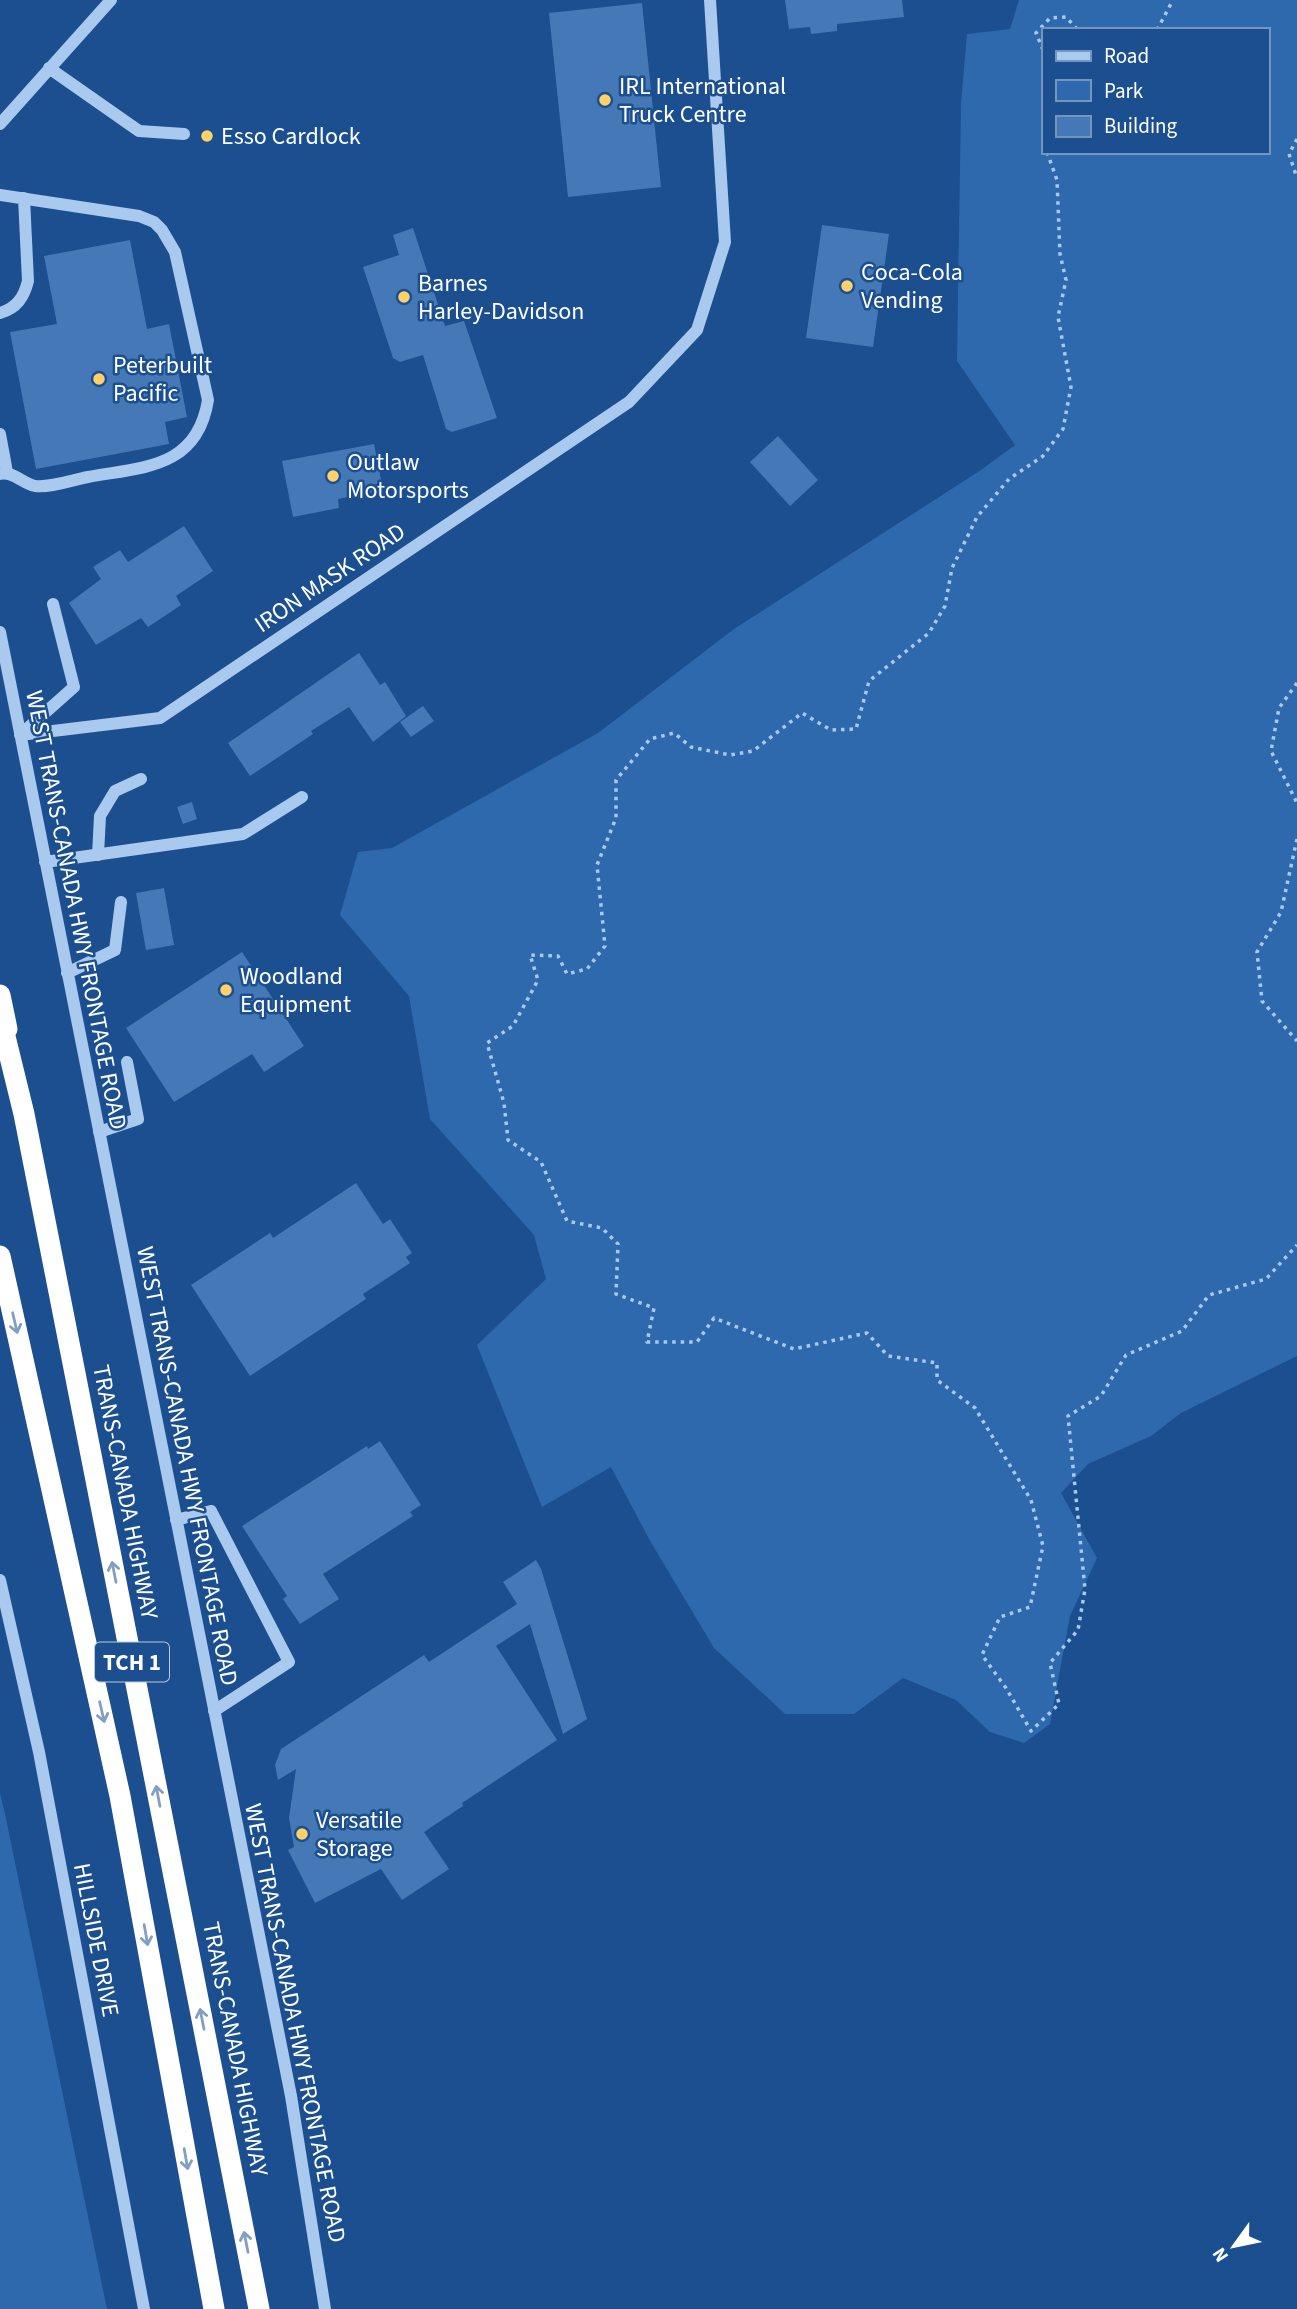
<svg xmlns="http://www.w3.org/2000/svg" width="1297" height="2309" font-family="'Source Sans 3',sans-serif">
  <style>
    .green { fill: #2e69ad; fill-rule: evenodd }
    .building { fill: #4478b7 }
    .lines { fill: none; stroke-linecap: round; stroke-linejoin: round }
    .path { stroke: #a9c9ee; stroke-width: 3.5; stroke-dasharray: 3.5 5; stroke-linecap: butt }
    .minor { stroke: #a9c9ee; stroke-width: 12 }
    .highway { stroke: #fff; stroke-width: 21 }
    .oneway { stroke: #829ec1 }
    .poi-dot { fill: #ffd166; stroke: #1b4f8f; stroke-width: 2.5 }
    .labels { text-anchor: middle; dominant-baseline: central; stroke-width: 5; stroke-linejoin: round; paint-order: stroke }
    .shield { fill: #1b4f8f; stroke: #bbcadd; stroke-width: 2 }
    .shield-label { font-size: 23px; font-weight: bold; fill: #fff }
    .poi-label { font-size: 24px; fill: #fff; stroke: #1b4f8f; text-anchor: start }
    .street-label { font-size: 24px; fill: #fff; stroke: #1b4f8f }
  </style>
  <rect width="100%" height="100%" fill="#1b4f8f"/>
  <path class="green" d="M1019,0H1297V1356L1181,1413L1151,1436L1088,1464L1061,1493L1097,1558L1070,1616L1050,1724L1024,1743L990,1732L956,1700L903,1678L854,1714H785L714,1648L649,1539L611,1467L542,1507L477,1345L546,1279L534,1235L430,1119L409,996L340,915L358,852L392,848L598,733L734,629L981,470L1015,445L957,361L961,103L967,34L1010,29ZM1043,30H1267V152H1043Z
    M0,1793L5,1814L107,2309H0Z"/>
  <path class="building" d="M785,0H902L904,17L837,24V31L811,34L810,27L789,29Z
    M642,3L661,187L568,197L549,13Z
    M822,225L889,234L873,347L806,338Z
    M413,228L445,326L464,321L497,418L452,432L446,429L423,355L400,362L393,358L363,267L399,255L393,235Z
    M130,240L147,329L169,324L187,417L165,422L169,444L36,469L10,332L57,324L44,256Z
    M778,436L818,480L790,506L750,462Z
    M374,444L383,490L338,499L339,508L293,517L282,461Z
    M184,526L213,571L176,596L181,605L148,627L141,618L96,645L69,603L101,579L93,567L120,550L128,562Z
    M359,653L380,685L385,682L406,716L373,742L349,707L311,731L313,734L250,776L228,743Z
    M423,706L434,721L411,737L400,722Z
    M192,802L197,819L183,824L177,807Z
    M164,888L174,945L146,950L136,893Z
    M242,952L304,1046L264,1072L252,1054L174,1102L126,1028Z
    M356,1183L383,1224L390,1219L412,1253L406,1257L410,1263L363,1294L366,1299L250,1376L191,1285L270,1233L273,1238Z
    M380,1441L421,1505L410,1512L413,1516L323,1574L339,1599L300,1624L283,1599L287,1596L242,1526L367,1446L368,1449Z
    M536,1560L541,1569L587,1719L563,1734L530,1624L496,1646L557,1740L462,1803L463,1806L424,1832L449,1869L402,1900L381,1869L315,1903L288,1850L294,1847L289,1818L296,1769L278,1780L275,1765L281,1749L424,1655L429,1662L517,1604L503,1582Z"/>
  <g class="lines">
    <path class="path" d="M1157,30L1173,0
      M1043,50L1036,33L1050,18L1066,17L1078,30
      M1297,139L1289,154L1297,178
      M1047,152L1057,180L1060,254L1066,280L1058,317L1071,387L1063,429L1043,456L1009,479L977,517L952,568L945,606L929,633L869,681L856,729L831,730L802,713L753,751L730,755L691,747L674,733L650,739L616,780V818L597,865L605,946L587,969L567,974L558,956L530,955L538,980L513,1026L487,1043L504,1103L508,1140L541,1162L567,1221L602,1228L618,1244L616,1294L654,1308L647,1342H697L714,1318L794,1349L867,1333L888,1356L937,1363V1380L975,1408L1031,1500L1043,1546L1030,1607L1000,1617L982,1655L1006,1688L1031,1731L1059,1704L1050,1663L1078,1630L1085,1589L1068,1416L1101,1396L1126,1355L1182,1331L1209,1295L1266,1279L1297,1245
      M1297,683L1279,708L1271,751L1297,803
      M1297,839L1281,912L1257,952L1262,1001L1297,1041"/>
    <path class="minor" d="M49,68L139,131L184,134
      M0,124L111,0
      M0,195L139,216L154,222L162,230L175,252L208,400C197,469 142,467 88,477C72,480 50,488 35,486C22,483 13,471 0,474
      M0,313C17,308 24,297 28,281L24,198
      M0,434L7,472
      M0,632L291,2096L325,2309
      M20,735L160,718L629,402L697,330L725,242L710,0
      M20,735L74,687L53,604
      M98,855L100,816L115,791L141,779
      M45,862L243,834L302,797
      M67,973L115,950L121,902
      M99,1132L138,1119L127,1062
      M176,1520L211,1511L289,1662L214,1711
      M0,1580L39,1752L144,2309"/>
    <path class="highway" d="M0,995L7,1029
      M0,1016L24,1114L259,2309
      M0,1256L120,1796L214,2309"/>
  </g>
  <defs><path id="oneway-shaft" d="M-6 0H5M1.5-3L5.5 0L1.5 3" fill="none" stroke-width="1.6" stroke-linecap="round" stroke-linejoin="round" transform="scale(1.75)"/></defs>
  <g class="oneway">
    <use href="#oneway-shaft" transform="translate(15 1323) rotate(77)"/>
    <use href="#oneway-shaft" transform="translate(114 1572) rotate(-101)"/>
    <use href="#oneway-shaft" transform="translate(102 1712) rotate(77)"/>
    <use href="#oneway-shaft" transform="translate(158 1796) rotate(-101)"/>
    <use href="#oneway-shaft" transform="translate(146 1935) rotate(80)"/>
    <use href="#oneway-shaft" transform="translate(202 2019) rotate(-101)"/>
    <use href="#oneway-shaft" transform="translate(186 2159) rotate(80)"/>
    <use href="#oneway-shaft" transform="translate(246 2242) rotate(-101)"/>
  </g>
  <g class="poi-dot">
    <circle cx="605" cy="100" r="7"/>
    <circle cx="207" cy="136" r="7"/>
    <circle cx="847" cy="286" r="7"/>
    <circle cx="404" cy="297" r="7"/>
    <circle cx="99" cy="379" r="7"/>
    <circle cx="333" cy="476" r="7"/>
    <circle cx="226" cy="990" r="7"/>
    <circle cx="302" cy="1834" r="7"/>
  </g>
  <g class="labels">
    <rect class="shield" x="95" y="1642.5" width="74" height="39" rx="5"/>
    <g class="shield-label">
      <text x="132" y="1662">TCH 1</text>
    </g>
    <g class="poi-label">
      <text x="619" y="86">IRL International<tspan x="619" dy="28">Truck Centre</tspan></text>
      <text x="221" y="136">Esso Cardlock</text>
      <text x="861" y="272">Coca-Cola<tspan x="861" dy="28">Vending</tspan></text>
      <text x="418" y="283">Barnes<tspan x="418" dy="28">Harley-Davidson</tspan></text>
      <text x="113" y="365">Peterbuilt<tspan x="113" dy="28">Pacific</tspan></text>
      <text x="347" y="462">Outlaw<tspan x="347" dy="28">Motorsports</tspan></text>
      <text x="240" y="976">Woodland<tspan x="240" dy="28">Equipment</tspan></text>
      <text x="316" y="1820">Versatile<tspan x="316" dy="28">Storage</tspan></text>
    </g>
    <g class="street-label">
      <text transform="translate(330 578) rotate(-34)">IRON MASK ROAD</text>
      <text transform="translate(76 910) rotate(79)">WEST TRANS-CANADA HWY FRONTAGE ROAD</text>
      <text transform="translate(187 1466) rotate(79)">WEST TRANS-CANADA HWY FRONTAGE ROAD</text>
      <text transform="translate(125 1492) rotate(79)">TRANS-CANADA HIGHWAY</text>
      <text transform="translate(96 1940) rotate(79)">HILLSIDE DRIVE</text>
      <text transform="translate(295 2023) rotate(79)">WEST TRANS-CANADA HWY FRONTAGE ROAD</text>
      <text transform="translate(235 2049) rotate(79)">TRANS-CANADA HIGHWAY</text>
    </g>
  </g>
  <rect x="1042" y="28" width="228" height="126" fill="#1b4f8f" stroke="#7695bc" stroke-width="2"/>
  <rect x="1056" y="51" width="35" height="10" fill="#a9c9ee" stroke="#7695bc" stroke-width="2"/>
  <text x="1104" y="63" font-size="21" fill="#ffffff">Road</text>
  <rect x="1056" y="80" width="35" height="21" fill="#2e69ad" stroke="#7695bc" stroke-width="2"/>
  <text x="1104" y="98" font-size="21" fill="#ffffff">Park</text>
  <rect x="1056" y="116" width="35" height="21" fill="#4478b7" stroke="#7695bc" stroke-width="2"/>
  <text x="1104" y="133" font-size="21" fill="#ffffff">Building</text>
  <g transform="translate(1234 2246) rotate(237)" stroke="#1b4f8f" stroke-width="5" paint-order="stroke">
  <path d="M0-5L12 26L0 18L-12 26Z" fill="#ffffff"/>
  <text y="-10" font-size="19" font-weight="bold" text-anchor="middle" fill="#ffffff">N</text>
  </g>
</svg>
